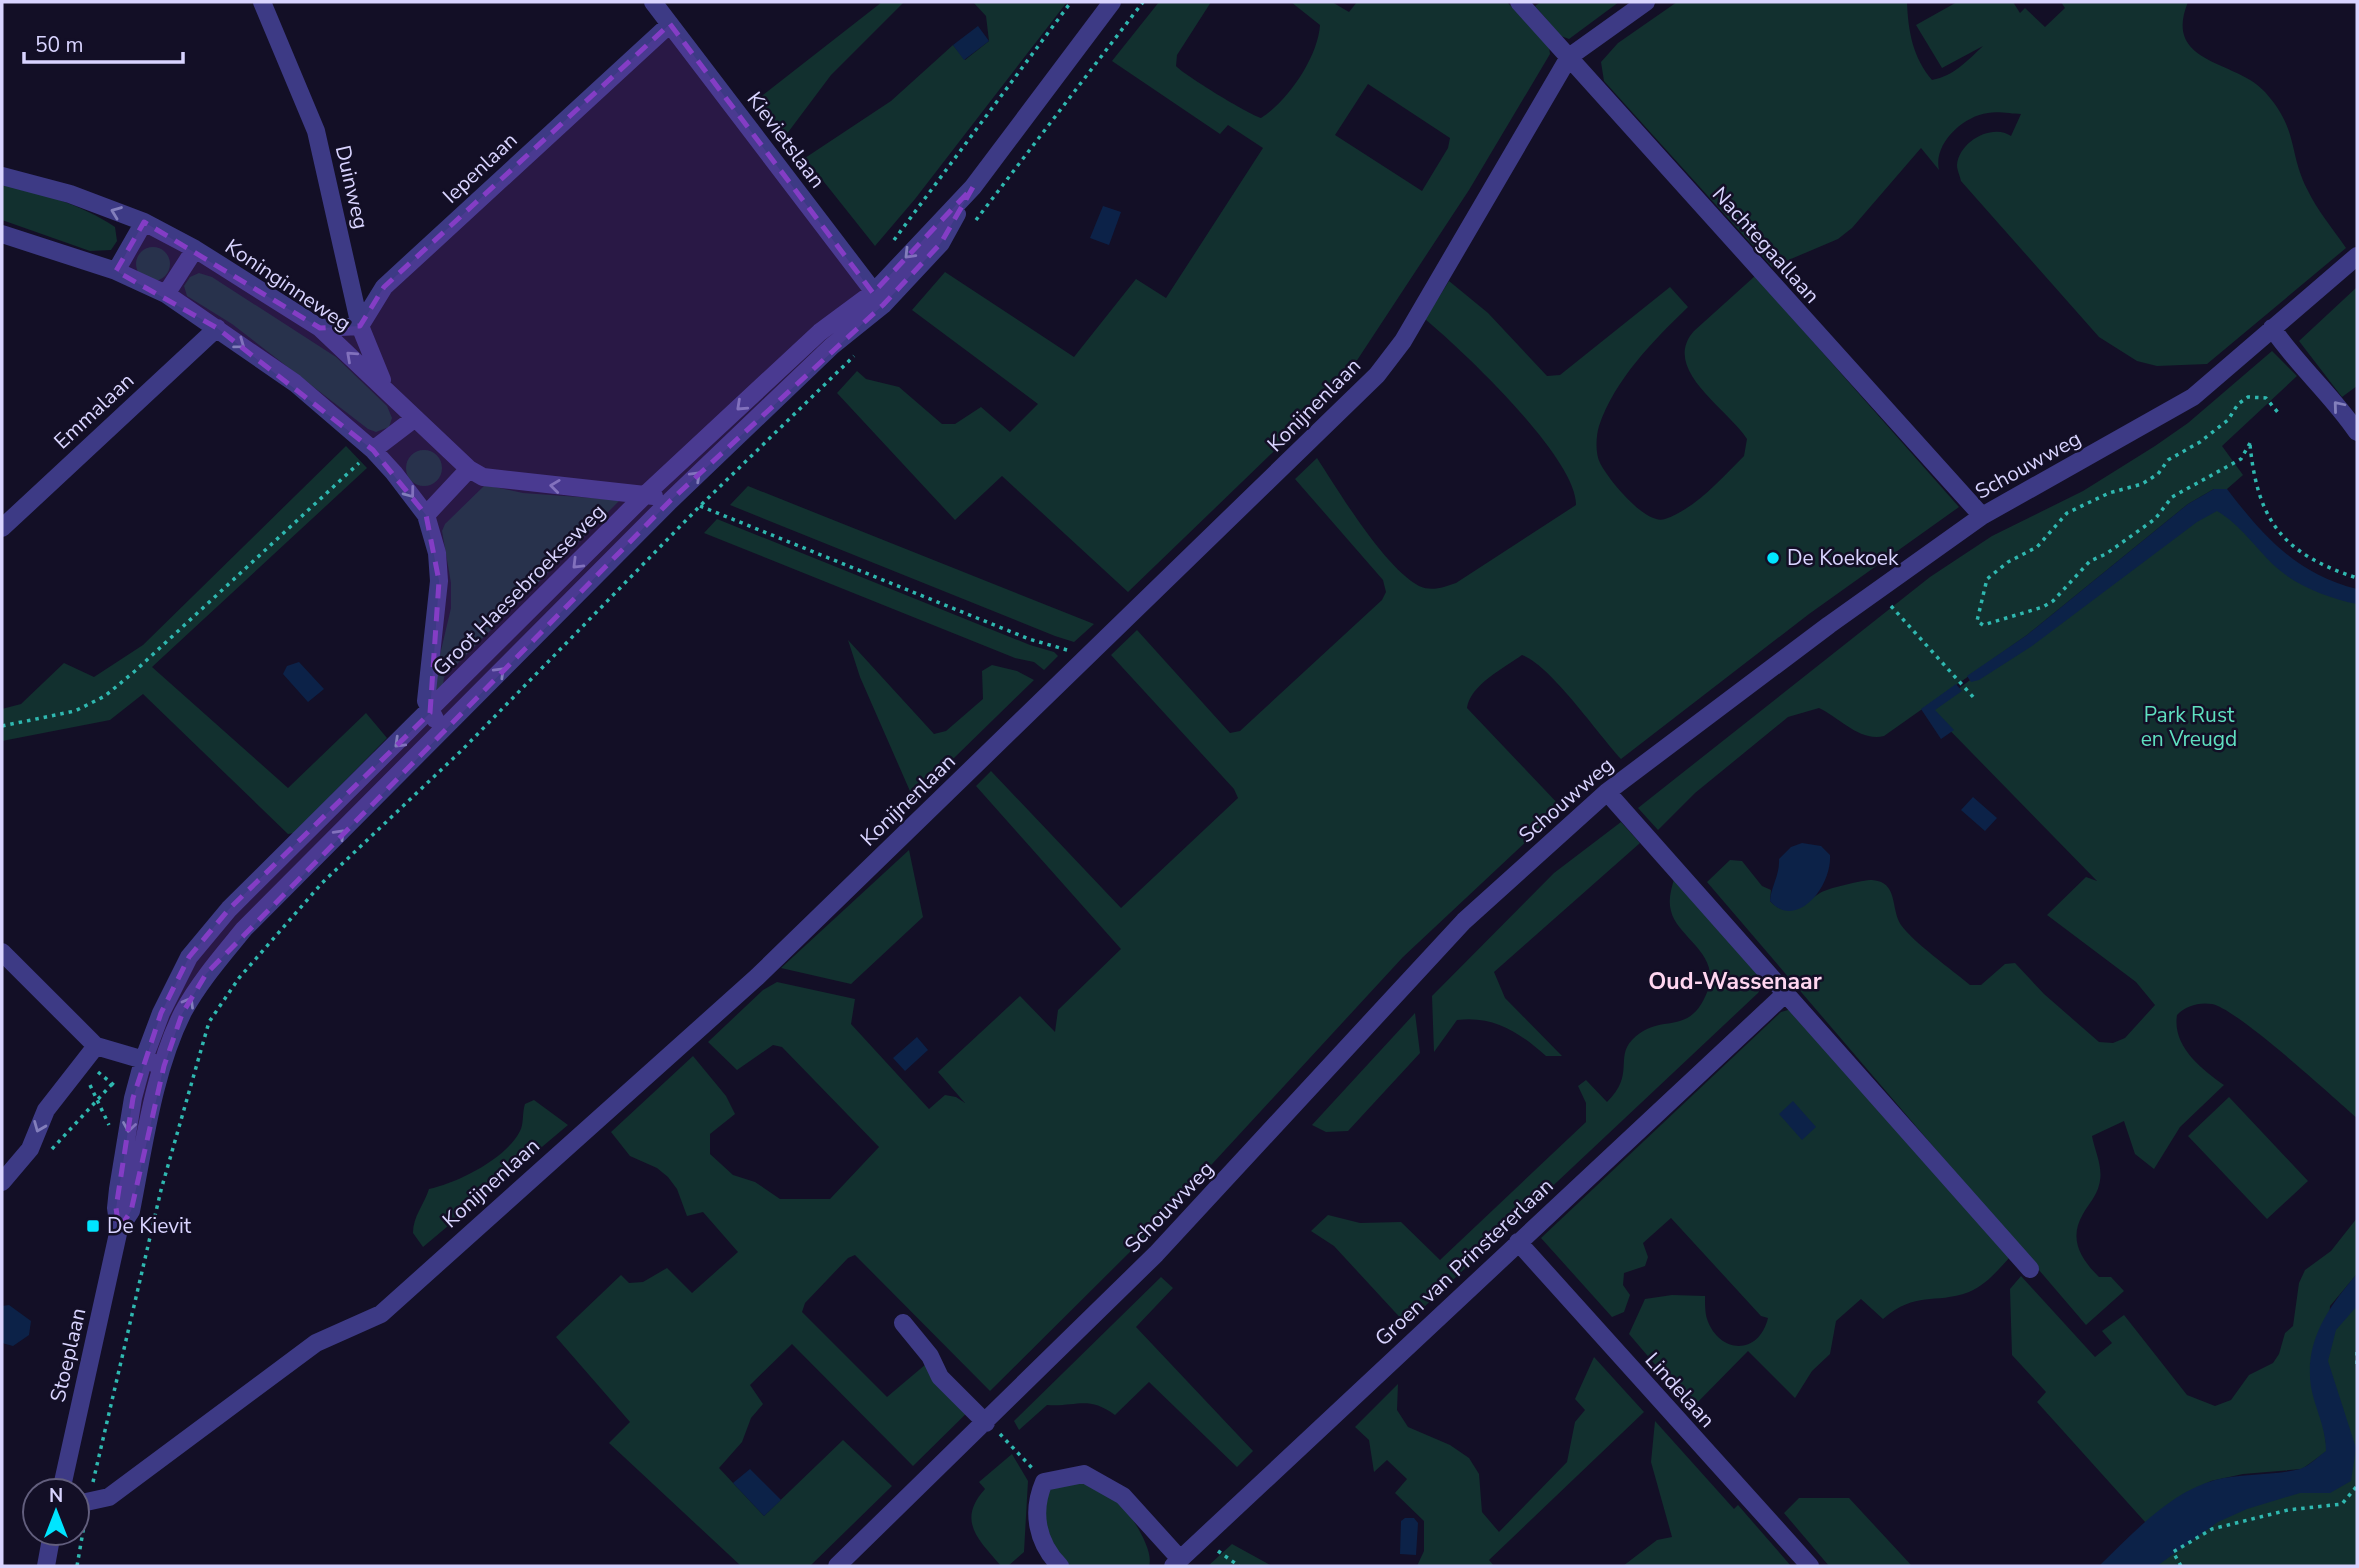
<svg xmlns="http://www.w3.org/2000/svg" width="2359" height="1568" font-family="'Nunito Sans',sans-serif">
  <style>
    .green { fill: #12302f; fill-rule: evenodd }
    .water { fill: #0c2248 }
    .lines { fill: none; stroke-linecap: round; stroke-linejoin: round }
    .path { stroke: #2fb8b0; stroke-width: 3.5; stroke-dasharray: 3.5 5; stroke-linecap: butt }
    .minor { stroke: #3d3a85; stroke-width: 18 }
    .oneway { stroke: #837fbc }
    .marked { fill: #843dc5; fill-opacity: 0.2; stroke: #843dc5; stroke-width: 5; stroke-dasharray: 14 9; stroke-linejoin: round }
    .poi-dot { fill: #00e5ff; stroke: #130f26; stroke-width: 2.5 }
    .labels { text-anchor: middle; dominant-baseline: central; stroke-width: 5; stroke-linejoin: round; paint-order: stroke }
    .street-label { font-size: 21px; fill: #d9d4ff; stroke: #130f26 }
    .poi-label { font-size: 21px; fill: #d9d4ff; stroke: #130f26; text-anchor: start }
    .park-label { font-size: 21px; fill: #5fe0c0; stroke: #130f26 }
    .neighbourhood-label { font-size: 23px; font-weight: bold; fill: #ffd6f0; stroke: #130f26 }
  </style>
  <rect width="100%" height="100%" fill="#130f26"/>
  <path class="green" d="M882,2H904L831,75L786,135L758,99Z
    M973,2H1067L915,199L875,246L805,158L891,101L953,45L965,60L989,41L986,16Z
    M1159,2H1211L1177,55L1176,66C1184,75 1248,114 1261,118C1288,101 1318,57 1320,25L1291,2H1332L1349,12L1357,2H1507L1549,47L1550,54L1469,190L1350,371L1325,402L1128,592L1002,476L955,520L837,393L857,371L866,379L899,387L942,424H955L981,407L1010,432L1038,404L912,310L945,272L1074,357L1136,279L1166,298L1263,148L1228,125L1220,134L1112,61ZM1368,84L1450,138L1448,148L1422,191L1335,135Z
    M1541,2H1619L1569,39L1561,36L1535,6Z
    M1677,2H1907C1908,31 1913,58 1932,80C1954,76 1968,60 1983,46L1942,68L1916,25L1957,2H2013L2020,13L2025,8L2045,27L2065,8L2061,2H2188C2162,65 2237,60 2265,92C2299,130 2288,151 2307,189C2317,210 2333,229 2346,248L2207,364L2157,366L2137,361L2099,337L1961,181C1960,176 1957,170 1957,165C1959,141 1993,123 2011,136L2021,114C2012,114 1998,111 1988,113C1963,116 1933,144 1939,170L1921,148L1852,228L1838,239L1772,267L1604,81L1601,62L1618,43Z
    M2,182C41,194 81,204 115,227L117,241L111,250L90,251L2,220Z
    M136 264a17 17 0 1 1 34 0a17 17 0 1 1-34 0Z
    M199,273L212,277L336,357L387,406L392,418L389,427L376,432L368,429L232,324L187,296L184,286L190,277Z
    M1755,276L1959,507L1809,614L1621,759C1597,733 1551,666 1522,655C1504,668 1470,685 1467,708L1562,808L1403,957L1142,1240L990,1391L855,1255L848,1258L805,1303L802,1312L887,1397L932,1359L976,1404L913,1466L792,1344L750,1385L763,1404L751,1418L742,1442L719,1468L764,1516L843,1440L892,1486L810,1566H741L609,1443L630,1422L556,1337L621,1275L629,1283L643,1282L667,1268L692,1293L738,1252L703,1212L687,1216L677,1189L668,1177L657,1168L630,1156L611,1132L693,1056L726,1096L735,1114L710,1134V1154L733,1175L755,1182L780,1199H830L879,1147L782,1047L773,1045L737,1070L708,1042L763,990L777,982L855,999L851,1024L929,1109L945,1095L956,1097L965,1103L938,1072L1020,996L1055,1032L1058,1010L1121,949L976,786L991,771L1121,908L1238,798L1234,789L1111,655L1137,630L1230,733L1240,731L1382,600L1386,592L1383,580L1295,479L1317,458C1339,492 1385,568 1419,586C1432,592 1444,587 1456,583L1576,505C1577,458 1461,349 1425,319L1449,281L1488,313L1547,376L1560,375L1670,287L1688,307C1653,341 1615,379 1599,426C1596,436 1595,453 1600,463C1608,479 1646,526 1665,519C1695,509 1722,478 1744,456L1747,439C1728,409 1660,369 1694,331Z
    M2357,287V386L2342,397L2299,341Z
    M2272,351L2297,376L2222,446L2243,475L2227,489H2214L2188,504L2027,635L1884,736C1860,742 1840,718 1819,708L1788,717L1695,793L1658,830L1638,808L1930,577L1992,536L2083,491L2155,446L2188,423Z
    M346,446L367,468L152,667L288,788L366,713L387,738L294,833L288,834L143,694L110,720L2,741V709L21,704L64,663L94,677L143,645Z
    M406 468a18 18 0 1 1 36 0a18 18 0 1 1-36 0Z
    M485,485L523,493L620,500L444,677L443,685L430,697L451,608V583L442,531L445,524Z
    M748,486L1094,624L1074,642L1055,636L730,505Z
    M2210,501L2280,560L2357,597V1118C2333,1097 2236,1008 2212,1004C2198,1002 2186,1006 2177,1015C2172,1046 2201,1069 2224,1085L2180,1127L2154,1169L2135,1154L2124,1121L2092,1136C2095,1152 2104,1168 2099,1185C2097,1195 2088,1205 2083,1214C2068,1239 2081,1259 2099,1277H2111L2124,1291L2086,1325L1707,882L1730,860L1742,861L1762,886L1771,890L1770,901C1787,920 1804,903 1820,893C1828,888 1863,880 1872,880C1899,882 1890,908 1901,925C1913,942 1952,970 1970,985H1981L2005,964L2015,963L2044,994L2099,1042L2113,1043L2125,1038L2155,1005L2136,982L2047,915L2086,877L2097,881L1930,710Z
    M717,519L1030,645L1054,652L1058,656L1044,670L1034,662L1015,658L704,533Z
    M848,640L934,734L946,731L983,699L982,671L992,665L1017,671L1034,680L913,798L860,677Z
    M1621,822L1640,843L1494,972L1505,998L1562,1056H1546C1520,1033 1494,1015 1457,1020L1434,1052L1432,996L1554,873Z
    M909,850L923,917L851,984L781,968Z
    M1674,879L1767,978L1758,993L1406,1324L1334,1246L1311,1231L1328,1215L1360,1223L1401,1222L1440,1260L1586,1122V1103L1578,1086L1586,1080L1607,1102C1635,1075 1615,1058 1632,1040C1661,1010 1689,1040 1708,990C1721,954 1677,937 1671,911C1668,900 1671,890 1674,879Z
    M1795,1008L2010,1257C1998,1270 1986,1285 1969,1292C1933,1305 1917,1290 1883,1319L1861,1299L1836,1321L1830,1354L1812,1371L1795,1398L1748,1351L1692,1408L1629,1334L1645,1299L1672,1295L1705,1296C1705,1303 1705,1313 1707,1319C1719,1354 1759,1356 1768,1318L1761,1316L1671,1218L1643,1243L1648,1257L1645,1266L1624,1273L1623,1285L1630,1295L1624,1312L1612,1317L1541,1238L1781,1012Z
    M1415,1013L1420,1053L1348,1131L1326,1132L1312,1125Z
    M2229,1097L2308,1181L2267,1219L2188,1136Z
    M534,1100L568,1125L423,1247L413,1233C413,1216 424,1205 429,1189C457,1183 506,1159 520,1131C524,1124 522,1113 525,1104Z
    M2357,1218V1274L2330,1306L2323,1422L2327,1451L2302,1469L2243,1474L2211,1481L2182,1496L2146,1523L2037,1402L2046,1392L2012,1355L2010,1289L2021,1276L2095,1357L2112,1343L2102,1331L2124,1315L2187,1395L2215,1406L2231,1400L2249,1375L2273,1363L2279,1354L2285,1333L2293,1326L2299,1283L2305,1270L2331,1251Z
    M1161,1277L1173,1288L1136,1327L1253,1451L1237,1467L1149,1382L1115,1415C1088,1395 1077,1407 1047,1405L1019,1430L1014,1421Z
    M2357,1288V1566H2134L2337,1457L2319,1384L2327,1324Z
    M1594,1357L1644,1412L1489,1560L1494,1566H1417L1424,1551V1521L1395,1493L1407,1479L1387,1460L1374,1472L1369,1440L1355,1427L1398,1384L1397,1410L1408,1427L1450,1445L1469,1458L1479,1474L1482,1512L1499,1532L1567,1462L1575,1422L1585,1410L1575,1399Z
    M1655,1421L1734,1509L1738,1505L1791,1566H1623L1657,1540L1672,1537L1651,1462Z
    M1012,1454L1028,1481L1024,1552L1008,1566H1001C979,1540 956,1521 985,1489L979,1482Z
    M1079,1481C1090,1486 1105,1490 1115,1498C1128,1509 1155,1550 1149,1566H1066L1056,1553L1041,1511L1051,1487Z
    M1799,1498H1849L1912,1566H1829L1784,1513Z
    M1232,1544L1272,1566H1208Z"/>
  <path class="water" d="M978,26L989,41L964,60L953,45Z
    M1103,206L1121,212L1109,245L1090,238Z
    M2214,489H2227C2263,536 2298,575 2357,589V604C2331,599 2297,586 2277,568C2256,549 2241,525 2217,511L2197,522L2032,646L1979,680L1971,682L1967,676L2027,635L2188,504Z
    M299,662L324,689L308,702L283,674L287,666Z
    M1956,684L1962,691L1935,710L1954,730L1941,739L1921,709Z
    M1973,797L1997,818L1985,831L1961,810Z
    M1802,843L1821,846L1830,855C1832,887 1796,931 1770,901C1771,886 1780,875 1779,859L1791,847Z
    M917,1037L928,1050L905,1071L893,1058Z
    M1793,1101L1816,1127L1802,1140L1779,1114Z
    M2357,1274V1306L2336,1330L2328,1361L2356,1448L2351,1481L2330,1493H2300L2247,1509L2218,1522L2157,1566H2099C2131,1535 2170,1492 2215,1480C2242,1473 2273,1476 2300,1469C2309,1466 2319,1456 2326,1451C2326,1427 2315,1409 2311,1387C2304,1341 2329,1306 2357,1274Z
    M9,1305L31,1321L29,1335L13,1346L2,1343V1306Z
    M750,1469L781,1500L764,1516L733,1483Z
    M1405,1518H1414L1418,1523L1416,1555L1400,1554L1401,1521Z"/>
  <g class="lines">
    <path class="path" d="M976,220L1143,2
      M894,240L1071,2
      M2250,443L2241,459L2172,497L2155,519L2106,554L2090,561L2053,601L2043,607L1983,625L1977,621L1987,579L2008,562L2037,547L2067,513L2109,493L2142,484L2158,474L2168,460L2200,442L2228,420L2238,404L2248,397L2266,398L2280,415
      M2250,445C2258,523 2284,554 2357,578
      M1980,484L2000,483
      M700,506L1029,639L1067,650
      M1891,606L1975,699
      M2,726L75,711L105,696L135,671L359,463
      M98,1072L116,1087
      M90,1085L109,1125
      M52,1149L112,1084
      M2357,1352V1367
      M1000,1434L1033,1469
      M93,1482L161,1190L209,1022L239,978L322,883L462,750L700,506L854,356
      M1218,1551L1239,1566
      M77,1566L85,1520
      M2181,1566L2173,1552L2212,1529L2288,1510L2342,1504L2357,1486"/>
    <path class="minor" d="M262,2L316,131L360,326L382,380
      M653,2L880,300
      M1519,2L1982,516
      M2,176L70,194L144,222L195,249L320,328L469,469L483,477L654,496
      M2,234L116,271L166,294L295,383L373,450L394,473L426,515L437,553L439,581L426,701L435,719
      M116,271L144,222
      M166,294L195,249
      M320,328L360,326L384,287L670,24
      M2272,328C2298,366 2332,395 2357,432
      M373,450L415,418
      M426,515L469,469
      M2,528L217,328
      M1607,792L2030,1269
      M2,952L96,1046L154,1063
      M2,1182L30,1149L46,1110L96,1046
      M119,1229L131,1211C144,1146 153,1072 183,1012C200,981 222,956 244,929L670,501L832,346L883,305L941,243L957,214
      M1518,1242L1810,1566
      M903,1323L930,1356L940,1377L986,1423
      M61,1491L119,1229L116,1208L118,1189L133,1098L143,1061L161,1013L189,957L229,909L647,493L820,332L874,292L973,187L1112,2
      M77,1504L109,1497L316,1343L381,1314L757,977L1377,375L1403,341L1569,57L1646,2
      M46,1566L52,1533
      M837,1566L1156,1254L1464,921L1607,792L1829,625L1982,516L2193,397L2357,256
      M1060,1566C1037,1543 1031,1512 1044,1482L1084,1474L1123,1496L1180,1559
      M1173,1566L1787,992"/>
  </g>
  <defs><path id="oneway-chevron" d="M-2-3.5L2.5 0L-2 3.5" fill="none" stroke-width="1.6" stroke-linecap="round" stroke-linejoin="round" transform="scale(1.75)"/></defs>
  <g class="oneway">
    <use href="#oneway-chevron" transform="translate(116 212) rotate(-159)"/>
    <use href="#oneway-chevron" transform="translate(909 254) rotate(134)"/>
    <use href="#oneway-chevron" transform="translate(240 344) rotate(36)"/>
    <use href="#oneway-chevron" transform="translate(351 356) rotate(-138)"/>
    <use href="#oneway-chevron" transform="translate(741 406) rotate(137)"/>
    <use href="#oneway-chevron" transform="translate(2338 406) rotate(-130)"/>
    <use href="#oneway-chevron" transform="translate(696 476) rotate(-44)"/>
    <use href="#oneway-chevron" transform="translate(555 486) rotate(-173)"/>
    <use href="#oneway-chevron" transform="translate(410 493) rotate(53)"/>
    <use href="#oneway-chevron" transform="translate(577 564) rotate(135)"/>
    <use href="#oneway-chevron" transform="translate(500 672) rotate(-45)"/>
    <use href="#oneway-chevron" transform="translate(399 743) rotate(136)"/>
    <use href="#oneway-chevron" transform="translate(340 834) rotate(-46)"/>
    <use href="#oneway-chevron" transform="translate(189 1002) rotate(-60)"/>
    <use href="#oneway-chevron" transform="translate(39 1127) rotate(112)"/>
    <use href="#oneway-chevron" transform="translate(129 1127) rotate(99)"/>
  </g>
  <path class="marked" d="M670,24L873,293L973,187L941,243L883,305L670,501L206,974L182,1014L164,1066L131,1211L119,1229L116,1208L133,1098L161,1013L189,957L229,909L430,713L439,581L426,515L373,450L217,328L116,271L144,222L320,328L360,326L384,287Z"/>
  <g class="poi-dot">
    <circle cx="1773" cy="558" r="7"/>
    <rect x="86" y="1219" width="14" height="14" rx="3.5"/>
  </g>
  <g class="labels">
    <g class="street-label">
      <text transform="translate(786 140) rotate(53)">Kievietslaan</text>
      <text transform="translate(480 168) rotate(-43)">Iepenlaan</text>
      <text transform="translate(352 187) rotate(77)">Duinweg</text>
      <text transform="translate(1766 245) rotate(48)">Nachtegaallaan</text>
      <text transform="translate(288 285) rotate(34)">Koninginneweg</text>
      <text transform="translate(1314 405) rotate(-45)">Konijnenlaan</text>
      <text transform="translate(94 411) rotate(-43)">Emmalaan</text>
      <text transform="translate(2028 465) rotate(-29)">Schouwweg</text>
      <text transform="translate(519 590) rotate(-45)">Groot Haesebroekseweg</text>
      <text transform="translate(908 800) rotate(-44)">Konijnenlaan</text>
      <text transform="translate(1566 800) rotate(-41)">Schouwweg</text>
      <text transform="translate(491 1183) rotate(-42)">Konijnenlaan</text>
      <text transform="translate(1169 1207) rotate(-46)">Schouwweg</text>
      <text transform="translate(1464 1262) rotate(-43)">Groen van Prinstererlaan</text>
      <text transform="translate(68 1355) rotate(-77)">Stoeplaan</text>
      <text transform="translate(1680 1390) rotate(48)">Lindelaan</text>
    </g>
    <g class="poi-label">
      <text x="1787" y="558">De Koekoek</text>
      <text x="107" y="1226">De Kievit</text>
    </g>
    <g class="park-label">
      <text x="2189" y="715">Park Rust<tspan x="2189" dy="24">en Vreugd</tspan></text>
    </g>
    <g class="neighbourhood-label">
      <text x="1735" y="981">Oud-Wassenaar</text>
    </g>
  </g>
  <rect width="2359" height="1568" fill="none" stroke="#d9d4ff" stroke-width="7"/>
  <g transform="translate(56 1512)"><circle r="33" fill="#130f26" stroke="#625e7d" stroke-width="2"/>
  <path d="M0-5L12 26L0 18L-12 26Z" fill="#00e5ff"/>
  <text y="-10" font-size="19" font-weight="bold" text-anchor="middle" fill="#d9d4ff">N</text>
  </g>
  <path d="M24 52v10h159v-10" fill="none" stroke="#d9d4ff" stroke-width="3.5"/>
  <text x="35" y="52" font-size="21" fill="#d9d4ff" stroke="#130f26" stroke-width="5" paint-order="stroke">50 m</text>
</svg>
